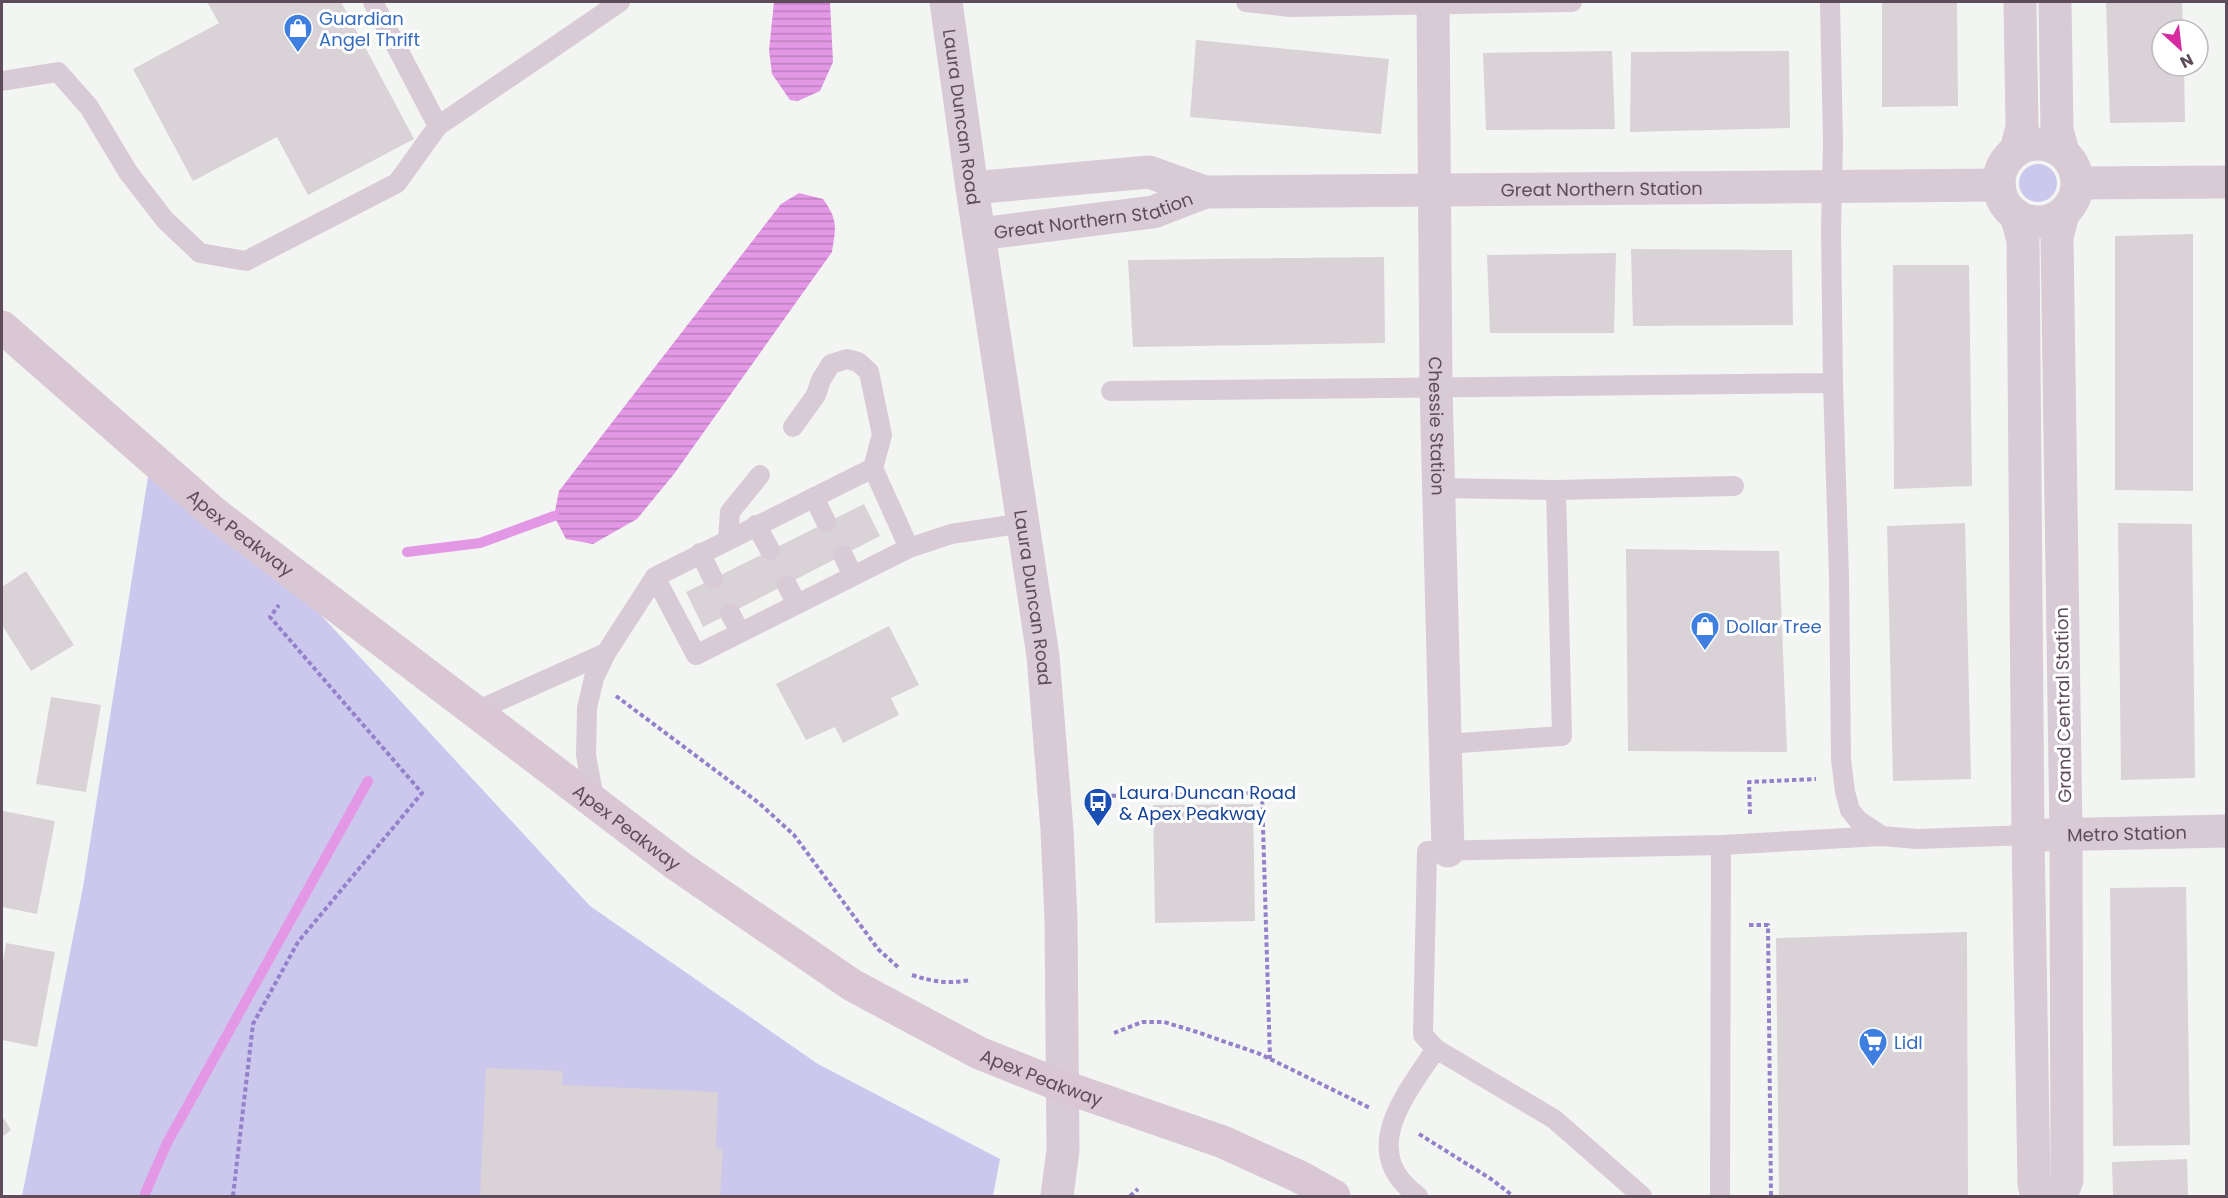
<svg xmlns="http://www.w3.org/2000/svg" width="2228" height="1198" font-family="Poppins,sans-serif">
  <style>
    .green { fill: #ccc7ed }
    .water { fill: url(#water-rules) }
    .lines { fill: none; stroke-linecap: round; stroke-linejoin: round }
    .stream { stroke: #e398e6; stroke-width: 10 }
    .building { fill: #d9d2d7 }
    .path { stroke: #9481c9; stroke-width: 4; stroke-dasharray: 4.5 3; stroke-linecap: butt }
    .service { stroke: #d8cbd5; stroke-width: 20 }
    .minor { stroke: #d8cbd5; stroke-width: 33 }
    .tertiary { stroke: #d8cbd5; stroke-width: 33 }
    .secondary { stroke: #d9c8d4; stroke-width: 33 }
    .labels { text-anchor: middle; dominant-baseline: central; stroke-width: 6; stroke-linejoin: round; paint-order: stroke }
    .shop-label { font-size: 18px; fill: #366cbe; stroke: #fff; text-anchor: start }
    .street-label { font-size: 18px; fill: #5f4c5b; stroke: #fff }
    .transit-label { font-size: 18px; fill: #164399; stroke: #fff; text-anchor: start }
  </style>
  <defs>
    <pattern id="water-rules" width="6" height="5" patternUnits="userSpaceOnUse" patternTransform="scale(1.5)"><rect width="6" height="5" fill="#e398e6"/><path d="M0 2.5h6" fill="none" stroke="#bb7ebd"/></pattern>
  </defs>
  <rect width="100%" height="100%" fill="#f3f5f3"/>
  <path class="green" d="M2019 183a19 19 0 1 1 38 0a19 19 0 1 1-38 0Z
    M151,458L259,548L590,906L818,1064L1000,1159L993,1196H22L83,887Z"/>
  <path class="water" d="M774,2H830L833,62L820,91L798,101L790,100L772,74L769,50Z
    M799,193L823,199C838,220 836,226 832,252L674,474L637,519L593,544L566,539L554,516L559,491L781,204Z"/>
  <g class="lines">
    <path class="stream" d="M407,552L480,543L554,516
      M144,1196L167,1143L368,781"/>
  </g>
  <path class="building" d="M207,2H341L414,139L308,195L277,137L193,181L133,69L219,23Z
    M1882,2H1957L1958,106L1882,107Z
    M2106,2H2182L2183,30H2162V66H2184L2185,122L2110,123Z
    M1196,40L1389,59L1381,134L1190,117Z
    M1612,51L1615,129L1486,130L1483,53Z
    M1789,51L1790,128L1630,132L1631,52Z
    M2193,234V491L2115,490V236Z
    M1631,249L1792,250L1793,325L1633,326Z
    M1616,253L1614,333H1490L1487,255Z
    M1384,257L1385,343L1133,347L1128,260Z
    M1893,265H1969L1972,486L1894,489Z
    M864,504L880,536L703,627L686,592Z
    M1965,523L1971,779L1893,781L1887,526Z
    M2118,523L2192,524L2195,778L2121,780Z
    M1626,549L1779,551L1787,752L1628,751Z
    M26,571L74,645L31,671L2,625V587Z
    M889,626L919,685L891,698L899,715L843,743L835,727L806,740L776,684Z
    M51,697L101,705L86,792L36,784Z
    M1253,804L1255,921L1155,923L1153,805Z
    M3,811L55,821L37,914L2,907Z
    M2186,887L2190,1145L2113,1146L2110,888Z
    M1967,932L1968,1196H1779L1776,938Z
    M6,943L55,952L37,1047L2,1040V968Z
    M486,1068L563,1071L562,1085L718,1092L716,1148L723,1149L720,1196H480Z
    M2,1116L11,1130L2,1137Z
    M2187,1159L2188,1196H2113L2112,1162Z"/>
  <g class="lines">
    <path class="path" d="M616,696L759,803L794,835L878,949L900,969
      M1104,796L1262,793L1270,1059
      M1750,814L1749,782L1816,779
      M1749,925H1768L1771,1196
      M912,975C933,982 949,984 970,980
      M1114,1033L1142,1022H1164L1197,1032L1260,1054L1370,1108
      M1419,1134L1491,1179L1513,1196
      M233,1196L253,1024L298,942L422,793L270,617L279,605
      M1130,1196L1138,1189"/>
    <path class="service" d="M373,2L438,126L620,2
      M1246,2L1290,7L1572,2
      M1830,2L1833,142L1831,230L1833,383L1839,577L1841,759L1845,792L1850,810L1858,820L1882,836L1917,839L2028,835
      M2,81L58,72L89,107L128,172L165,220L200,253L246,261L397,183L438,126
      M1111,391L1833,383
      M793,427L816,395L821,380L831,364L847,359L858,362L869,372L882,435L873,468L909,548
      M1439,488L1556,490L1562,736L1445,744
      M1556,490L1734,486
      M814,497L826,522
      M756,525L770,550
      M728,539L730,512L760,475
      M700,553L713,579
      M843,555L853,576
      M655,577L696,655L909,548L951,534L1023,523
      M787,585L797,604
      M730,613L740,632
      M474,712L606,653
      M595,804L586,755L587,708L594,678L606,653L655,577L873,468
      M1418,1196C1357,1152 1405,1095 1436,1049
      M1642,1196L1554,1119L1436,1049L1423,1035L1427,851L1721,845L1882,836
      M1720,1196L1721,845"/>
    <g class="minor">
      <path id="s1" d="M1433,2L1436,387L1448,851"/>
      <path d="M2055,2L2057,130L2063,152"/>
      <circle cx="2038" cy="183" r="39"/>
      <path d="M2016,151L2022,127L2020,2"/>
      <path d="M2078,183L2226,182"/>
      <path id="s2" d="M972,188L1149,172L1205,192L1999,185"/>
      <path d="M2016,215L2023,240L2028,835L2034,1185L2037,1196"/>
      <path id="s3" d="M979,234L1153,212L1205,192"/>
      <path id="s4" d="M2045,835L2226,831"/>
      <path d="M2061,1196L2067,1180L2066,835L2057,237L2063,214"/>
    </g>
    <path class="tertiary" id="s5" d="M946,2L972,188L1043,656L1057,830L1061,920L1063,1150L1057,1196"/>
    <path class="secondary" id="s6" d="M2,327L214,513L677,865L852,985L979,1053L1062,1086L1223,1142L1300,1177L1334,1196"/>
  </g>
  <defs>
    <g id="shop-pin" transform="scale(1.5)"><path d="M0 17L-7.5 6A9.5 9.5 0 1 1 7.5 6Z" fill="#3f7fe0" stroke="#fff"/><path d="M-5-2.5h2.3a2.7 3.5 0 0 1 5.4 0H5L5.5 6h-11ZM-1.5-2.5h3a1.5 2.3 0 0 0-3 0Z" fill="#fff"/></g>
    <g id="bus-pin" transform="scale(1.5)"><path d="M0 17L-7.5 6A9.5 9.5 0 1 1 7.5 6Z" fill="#1a4fb4" stroke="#fff"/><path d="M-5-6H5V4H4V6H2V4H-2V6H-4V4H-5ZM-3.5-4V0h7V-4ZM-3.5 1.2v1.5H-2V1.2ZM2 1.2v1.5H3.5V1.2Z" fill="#fff"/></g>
    <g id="supermarket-pin" transform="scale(1.5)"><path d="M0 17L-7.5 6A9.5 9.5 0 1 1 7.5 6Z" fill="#3f7fe0" stroke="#fff"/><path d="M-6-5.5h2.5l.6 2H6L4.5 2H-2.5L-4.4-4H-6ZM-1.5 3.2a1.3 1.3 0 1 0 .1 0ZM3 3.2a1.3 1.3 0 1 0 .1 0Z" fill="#fff"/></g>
  </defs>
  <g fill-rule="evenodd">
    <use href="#shop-pin" x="298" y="28"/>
    <use href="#shop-pin" x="1705" y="626"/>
    <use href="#bus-pin" x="1098" y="802"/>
    <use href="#supermarket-pin" x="1873" y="1042"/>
  </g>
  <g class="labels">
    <g class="shop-label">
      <text x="319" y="18">Guardian<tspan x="319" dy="21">Angel Thrift</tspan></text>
      <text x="1726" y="626">Dollar Tree</text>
      <text x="1894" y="1042">Lidl</text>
    </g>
    <g class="street-label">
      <text stroke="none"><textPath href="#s5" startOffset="116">Laura Duncan Road</textPath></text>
      <text stroke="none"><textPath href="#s2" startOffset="634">Great Northern Station</textPath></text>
      <text stroke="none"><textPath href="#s3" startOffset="116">Great Northern Station</textPath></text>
      <text stroke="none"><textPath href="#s1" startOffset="424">Chessie Station</textPath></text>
      <text stroke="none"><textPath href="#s6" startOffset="315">Apex Peakway</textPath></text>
      <text stroke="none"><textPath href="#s5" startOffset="602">Laura Duncan Road</textPath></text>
      <text transform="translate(2063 705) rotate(-91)">Grand Central Station</text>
      <text stroke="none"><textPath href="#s6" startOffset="801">Apex Peakway</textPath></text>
      <text stroke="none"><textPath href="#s4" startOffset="82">Metro Station</textPath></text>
      <text stroke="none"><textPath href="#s6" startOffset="1287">Apex Peakway</textPath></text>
    </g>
    <g class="transit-label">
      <text x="1119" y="792">Laura Duncan Road<tspan x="1119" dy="21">&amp; Apex Peakway</tspan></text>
    </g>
  </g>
  <rect width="2228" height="1198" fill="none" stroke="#5f4c5b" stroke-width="6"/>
  <g transform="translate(2180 48) rotate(153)"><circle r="28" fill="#ffffff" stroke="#bfb7bd" stroke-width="1.5"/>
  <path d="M0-4.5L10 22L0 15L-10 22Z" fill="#d62ba0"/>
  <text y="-9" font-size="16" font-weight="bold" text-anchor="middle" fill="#5f4c5b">N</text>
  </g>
</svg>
